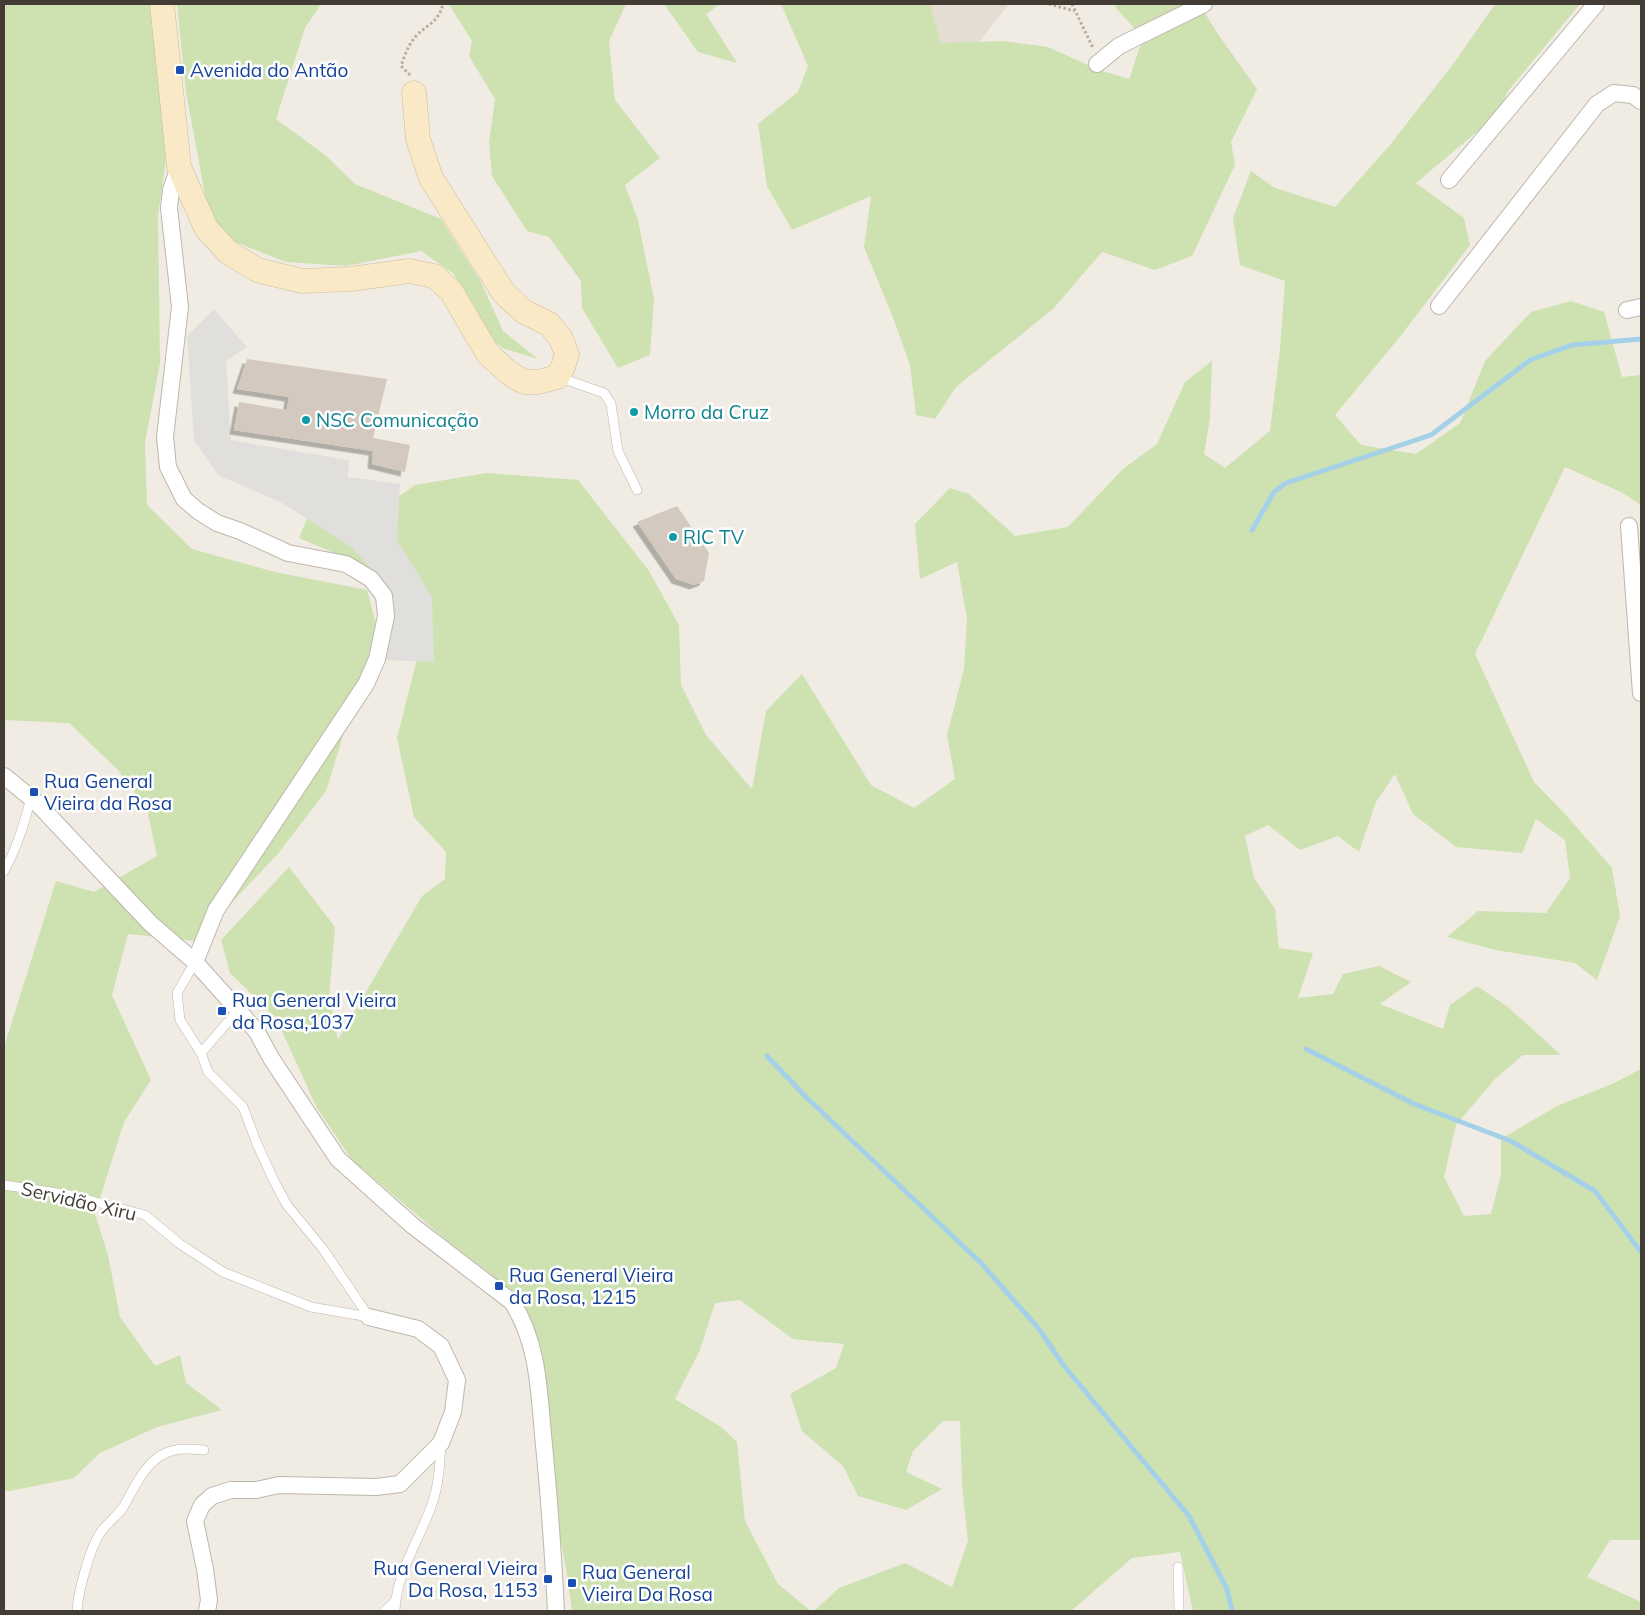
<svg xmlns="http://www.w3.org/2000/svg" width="1645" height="1615" font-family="Mulish,sans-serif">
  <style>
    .residential { fill: #e4ddd3 }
    .green { fill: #cee1b0 }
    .parking { fill: #e1dfdc }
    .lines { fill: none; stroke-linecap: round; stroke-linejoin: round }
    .stream { stroke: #a5d1e8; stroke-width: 5 }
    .building { fill: #d4c9be; filter: url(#shadow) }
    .lane-casing { stroke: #bdb6ab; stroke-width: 10 }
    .street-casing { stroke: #bdb6ab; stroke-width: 18 }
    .secondary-casing { stroke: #ccbb97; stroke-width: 25 }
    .path { stroke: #bbad9b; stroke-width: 3; stroke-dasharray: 2.5 2.5; stroke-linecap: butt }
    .lane { stroke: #fff; stroke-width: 9 }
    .street { stroke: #fff; stroke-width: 16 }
    .secondary { stroke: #f9e9c6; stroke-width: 24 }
    .transit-dot { fill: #1a4fb4; stroke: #fff; stroke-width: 2 }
    .culture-dot { fill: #0f9aa8; stroke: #fff; stroke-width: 2 }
    .labels { text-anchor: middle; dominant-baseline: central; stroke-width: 5; stroke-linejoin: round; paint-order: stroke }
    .transit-label { font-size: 19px; fill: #164399; stroke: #fff; text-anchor: start }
    .culture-label { font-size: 19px; fill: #0d838f; stroke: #fff; text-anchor: start }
    .street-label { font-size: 19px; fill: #423c35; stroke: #fff }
  </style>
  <defs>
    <filter id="shadow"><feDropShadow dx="-4.5" dy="4.5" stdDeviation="0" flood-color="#0004"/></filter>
  </defs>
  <rect width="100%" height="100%" fill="#f0ece4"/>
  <path class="residential" d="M930,4H1009L979,42L941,43Z"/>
  <path class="green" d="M4,4H153L154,39L166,159L158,216L160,363L145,443L147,505L192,549L275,572L367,590L379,635L359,684L326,791L277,855L195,941L128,934L112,995L151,1080L124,1122L95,1214L108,1255L120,1317L155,1366L180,1355L186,1383L222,1410L157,1427L100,1453L74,1478L10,1491H4V1047L56,881L94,892L157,856L147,809L118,770L69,723L4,720Z
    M177,4H321L305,28L276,119L325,155L355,184L441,219L481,282L503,331L538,359L502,348L479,327L454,274L421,251L346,266L286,262L235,242L209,216L186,92Z
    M450,4H626L609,41L615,100L660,158L625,185L638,220L654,299L650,355L618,368L582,308L581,281L549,237L527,231L492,176L489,142L495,99L469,56L472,41L450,6Z
    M656,4H720L706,14L737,63L698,52L664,4Z
    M781,4H930L941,43L1003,41L1048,47L1099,70L1129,79L1143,38L1115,7L1117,4H1199L1220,37L1257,89L1231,142L1235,165L1192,256L1155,270L1102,252L1053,309L956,387L935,419L916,415L910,365L894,320L864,247L871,196L792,230L767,186L758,124L798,92L808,66Z
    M1495,4H1580L1508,91L1498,114L1416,183L1464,218L1470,245L1399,338L1335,415L1361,445L1416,454L1460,423L1485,361L1531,312L1571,301L1604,312L1622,377L1641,375V505L1621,492L1565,467L1475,654L1534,782L1567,816L1612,868L1620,916L1597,980L1575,963L1496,950L1447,937L1478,911L1546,913L1570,878L1565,840L1536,819L1522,853L1456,847L1413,814L1395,774L1376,802L1359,852L1338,836L1300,850L1268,825L1245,836L1254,878L1275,909L1279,948L1313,953L1298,998L1333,994L1343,974L1379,966L1411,982L1380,1004L1443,1029L1450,1005L1477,986L1508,1007L1561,1055H1523L1495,1079L1456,1125L1444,1177L1464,1216L1491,1214L1501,1175V1139L1557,1106L1612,1084L1641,1069V1540H1610L1587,1577L1641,1602V1611H1193L1180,1552L1132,1558L1071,1611H814L839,1588L905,1563L952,1587L968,1541L962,1484L960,1421H943L913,1451L906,1472L942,1489L906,1510L858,1496L843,1466L802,1431L790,1394L836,1368L844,1344L793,1339L740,1300L715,1303L700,1350L675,1399L721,1427L737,1442L745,1521L778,1584L811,1611H572L566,1568L545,1459L542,1363L517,1295L449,1242L352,1160L317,1108L276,1018L230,973L221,940L289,867L335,927L329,997L338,1040L422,896L445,879L446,852L414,817L397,738L423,635L404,591L358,563L299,538L307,519L388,531L378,511L415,485L487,473L578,480L649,571L679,625L681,685L706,735L752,789L766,711L802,674L871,785L914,808L955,779L947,735L964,669L967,619L957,562L920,579L915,524L950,488L969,494L1015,536L1068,527L1123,469L1157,444L1185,382L1212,361L1210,418L1204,454L1225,468L1270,431L1280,349L1285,281L1240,265L1233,218L1251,171L1275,188L1335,207L1390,145L1454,63Z"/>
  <path class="parking" d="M214,309L247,347L226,361L231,440L349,460L348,477L400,484L397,540L432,597L434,662L385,660L388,587L351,547L284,504L218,475L194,440L187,336Z"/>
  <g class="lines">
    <path class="stream" d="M1252,530L1274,492L1286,483L1431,435L1530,360L1572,345L1641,339
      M1306,1049L1414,1104L1511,1141L1595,1191L1641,1252
      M767,1056L806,1097L981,1263L1039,1329L1064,1366L1189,1516L1227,1589L1232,1611"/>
  </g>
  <path class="building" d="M247,359L387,379L373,438L410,445L405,472L372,464L373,451L234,430L239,402L287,410L289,397L237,389Z
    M677,506L709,553L704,581L694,585L676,579L637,522Z"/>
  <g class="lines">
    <g class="lane-casing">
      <path id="lane" d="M558,377L604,393L611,404L618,451L637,490
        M4,871C17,848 24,824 31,798
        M195,962L177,993L180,1020L201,1053
        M238,1010L201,1053L208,1072L243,1107L257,1144L275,1183L287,1205L323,1249L369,1317
        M4,1185L70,1195L145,1215L180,1244L223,1272L311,1307L369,1317
        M1178,1567L1179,1611
        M77,1611C78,1592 90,1547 101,1532C107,1523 116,1517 122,1509C134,1490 144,1462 166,1453C178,1447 192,1449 204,1450
        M385,1611L395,1601
        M395,1611C396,1572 421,1538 433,1501C439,1483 440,1462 441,1443"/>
    </g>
    <g class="street-casing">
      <path id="street" d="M1097,64L1119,46L1204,4
        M179,167L171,190L169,208L180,307L165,437L168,467L184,499L198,511L217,523L240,531L288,553L346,564L371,579L384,596L386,616L377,659L366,684L216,910L195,962
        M1449,180L1596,4
        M1439,306L1597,104L1614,93L1633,95L1641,101
        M1627,310L1641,307
        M1629,526L1641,693
        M4,776L36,802L150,923L195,962L238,1010L257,1032L271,1058L338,1159L413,1226L512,1302C538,1342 539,1390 543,1435C549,1494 553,1552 556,1611
        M207,1611L209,1600L205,1569L195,1521L202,1505L212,1496L231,1490H256L279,1485L376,1487L400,1484L441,1443L453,1412L457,1380L441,1346L418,1329L369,1317"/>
    </g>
    <g class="secondary-casing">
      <path id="secondary" d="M162,4L179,167L206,228L228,252L257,270L302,281L351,279L409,271L434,276L451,291L488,354L509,373L524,382H539L557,377L563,367L567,354L560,337L549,324L523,311L503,292L431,178L418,139L414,93"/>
    </g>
    <path class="path" d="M1049,4L1074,11
      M1072,4L1093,48
      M410,75L401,66C405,54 409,43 418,34C431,22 438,22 443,4"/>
    <use href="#lane" class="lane"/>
    <use href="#street" class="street"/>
    <use href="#secondary" class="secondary"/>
  </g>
  <g class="transit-dot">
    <rect x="175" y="65" width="10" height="10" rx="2.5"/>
    <rect x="29" y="787" width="10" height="10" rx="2.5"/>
    <rect x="217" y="1006" width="10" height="10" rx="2.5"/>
    <rect x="494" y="1281" width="10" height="10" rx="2.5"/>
    <rect x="543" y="1574" width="10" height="10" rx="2.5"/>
    <rect x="567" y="1578" width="10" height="10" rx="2.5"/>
  </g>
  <g class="culture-dot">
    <circle cx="634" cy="412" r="5"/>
    <circle cx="306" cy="420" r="5"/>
    <circle cx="673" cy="537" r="5"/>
  </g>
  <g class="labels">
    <g class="transit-label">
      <text x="190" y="70">Avenida do Antão</text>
      <text x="44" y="781">Rua General<tspan x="44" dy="22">Vieira da Rosa</tspan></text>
      <text x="232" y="1000">Rua General Vieira<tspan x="232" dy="22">da Rosa,1037</tspan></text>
      <text x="509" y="1275">Rua General Vieira<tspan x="509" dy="22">da Rosa, 1215</tspan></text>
      <text x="538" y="1568" text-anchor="end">Rua General Vieira<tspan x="538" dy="22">Da Rosa, 1153</tspan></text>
      <text x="582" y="1572">Rua General<tspan x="582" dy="22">Vieira Da Rosa</tspan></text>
    </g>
    <g class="culture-label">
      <text x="644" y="412">Morro da Cruz</text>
      <text x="316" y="420">NSC Comunicação</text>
      <text x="683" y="537">RIC TV</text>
    </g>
    <g class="street-label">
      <text transform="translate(79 1201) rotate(13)">Servidão Xiru</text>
    </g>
  </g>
  <rect width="1645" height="1615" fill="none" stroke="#423c35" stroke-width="10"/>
</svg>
